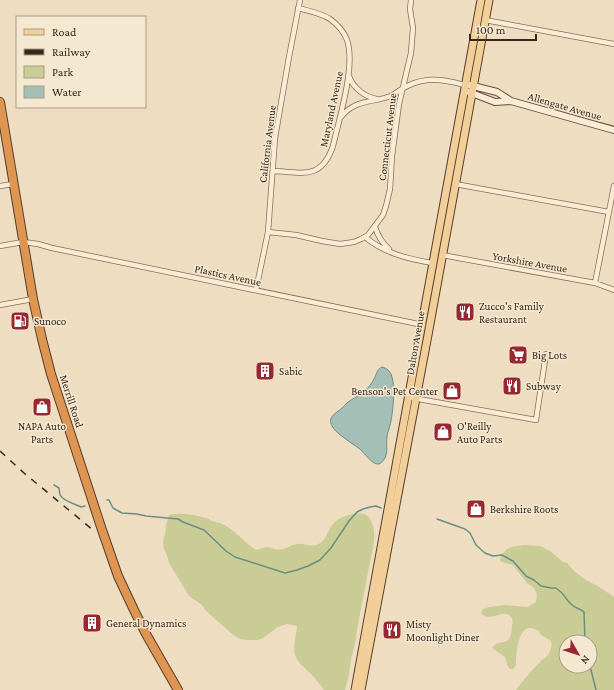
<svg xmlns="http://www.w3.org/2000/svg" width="614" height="690" font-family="'Crimson Pro',serif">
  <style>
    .green { fill: #cacc95; fill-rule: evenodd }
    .water { fill: #a4c0b6; stroke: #6b8e83 }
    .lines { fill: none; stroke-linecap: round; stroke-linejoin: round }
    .stream { stroke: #6b8e83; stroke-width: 1.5 }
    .street-casing { stroke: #876e58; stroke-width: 6 }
    .secondary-casing { stroke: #694f3c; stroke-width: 8 }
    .primary-casing { stroke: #553c2d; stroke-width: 9 }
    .highway-casing { stroke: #553c2d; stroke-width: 10 }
    .street { stroke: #f9ebd4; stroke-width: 4.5 }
    .secondary { stroke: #f9ebd4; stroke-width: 6 }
    .primary { stroke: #f2cf98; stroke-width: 7 }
    .highway { stroke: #de9551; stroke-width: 8 }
    .rail { stroke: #37271d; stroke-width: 1.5; stroke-dasharray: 7 7; stroke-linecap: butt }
    .labels { text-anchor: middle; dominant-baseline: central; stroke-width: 3; stroke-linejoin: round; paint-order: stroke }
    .street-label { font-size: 11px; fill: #37271d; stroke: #f5e8d0 }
    .poi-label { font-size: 11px; fill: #37271d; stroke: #f5e8d0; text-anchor: start }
  </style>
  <rect width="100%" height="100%" fill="#eeddc1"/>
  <path class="green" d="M357,513C359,513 363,514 364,514C374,518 375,533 374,542L358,624L355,644L351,659L349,675L345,690H324C321,686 317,681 314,677C306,668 294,662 294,648C294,641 297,633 297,626L287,624L278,627L263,638L258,640H247L240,639L231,633L206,611L202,605L189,596L169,563L168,558L164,549L163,541L165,535L166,525L169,515C182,512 196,515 209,519C212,522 216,522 220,523C235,529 243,542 256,550C260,549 264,547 268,547C274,548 275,551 283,549C288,548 293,544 297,544C303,543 309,547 316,545C327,542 326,532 333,524C339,517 348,515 357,513Z
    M524,545L540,546L550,551L563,562L567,563L574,571L586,580L601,588L614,597V690H516C523,680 532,670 540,662C544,658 549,656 550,651C555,638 547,640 541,635C537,631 542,633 537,630C518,619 516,654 516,664C515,668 514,669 510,669L507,665L505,657L492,648C501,636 511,651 512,625C513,622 513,619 510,616C501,608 490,624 481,613L483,609L489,607L505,605L527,607L536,602L537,594L534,588L527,583L513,565L501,562L500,559C506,546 511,547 524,545ZM566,642H590V666H566Z"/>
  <path class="water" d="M382,367C386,368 389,370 391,374C396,385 393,417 389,429C388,432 387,434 387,437C386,444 388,452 385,458C383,461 381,464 378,464C373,465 364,453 360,449C353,444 335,433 332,426C327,417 336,413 341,409C343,407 345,405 347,403C353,398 359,396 365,391C368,388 372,383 374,379C377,374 376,370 382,367Z"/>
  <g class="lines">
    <path class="stream" d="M54,485L59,488C59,489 60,494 60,495C63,501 75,504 81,507L85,506
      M107,500H109L113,508L122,513L137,514L146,516L178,519L183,522L204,530L226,551L235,557L285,573L297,570L308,566L320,560L331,548L349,521L357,512L363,509L370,507L376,506L381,508
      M437,519L465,529L470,533L476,545L485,553L493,556L502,555L513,561L526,576L534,580L541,586L551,588H556C565,594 565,599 572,605C576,609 580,608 584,612L585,642
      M590,666L596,690"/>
    <g class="street-casing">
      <path id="street" d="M485,20L614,44
        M349,76C353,88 365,97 377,99
        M341,117C355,99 372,103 391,96C395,94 398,91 402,89C410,84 418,81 428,80C441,79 453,82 465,85
        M273,171C302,172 321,181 333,146C339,119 356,66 347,40C344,32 337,24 330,19C321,13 309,11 298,8
        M455,184L609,212
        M0,186L13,184
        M375,227C378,236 382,243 389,249
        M268,232L296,235L322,241L340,244L354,242L361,239L368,235L383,215L386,206L390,189L392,156L399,104L411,53L413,28L410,9L411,0
        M365,237C384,253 408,259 432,263
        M0,246L23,242L38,244L52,248L423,325
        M442,255L595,283L614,290
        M595,283L614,186
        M256,290L268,232L275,138L289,57L300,0
        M0,305L33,299
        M413,398L536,420L546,354"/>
    </g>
    <g class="secondary-casing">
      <path id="secondary" d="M469,85L497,92L511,101L614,130
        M469,92L495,102L511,101"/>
    </g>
    <g class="primary-casing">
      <path id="primary" d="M355,690L481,0
        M361,690L428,335L489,0"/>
    </g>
    <g class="highway-casing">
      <path id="highway" d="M0,102L33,299L42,339L51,374L101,527L118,576L134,610L146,634L178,690"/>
    </g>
    <use href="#street" class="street"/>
    <use href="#secondary" class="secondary"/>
    <use href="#primary" class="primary"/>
    <use href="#highway" class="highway"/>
    <path class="rail" d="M0,451L24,473L93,530"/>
  </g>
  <defs>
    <g id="restaurant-square" transform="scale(1)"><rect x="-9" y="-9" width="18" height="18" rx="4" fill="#962831" stroke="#f5e8d0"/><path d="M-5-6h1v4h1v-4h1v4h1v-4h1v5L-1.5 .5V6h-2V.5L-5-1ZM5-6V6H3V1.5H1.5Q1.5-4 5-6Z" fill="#fff"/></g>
    <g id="fuel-square" transform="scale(1)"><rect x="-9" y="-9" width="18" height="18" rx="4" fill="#962831" stroke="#f5e8d0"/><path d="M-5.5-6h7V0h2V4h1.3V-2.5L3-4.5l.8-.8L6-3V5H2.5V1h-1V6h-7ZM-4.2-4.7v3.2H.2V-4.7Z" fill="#fff"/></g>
    <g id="supermarket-square" transform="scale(1)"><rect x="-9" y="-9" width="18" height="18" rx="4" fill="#962831" stroke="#f5e8d0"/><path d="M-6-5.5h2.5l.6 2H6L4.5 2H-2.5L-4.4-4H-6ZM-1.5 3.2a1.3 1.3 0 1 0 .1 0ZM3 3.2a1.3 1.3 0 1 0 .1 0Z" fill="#fff"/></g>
    <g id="building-square" transform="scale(1)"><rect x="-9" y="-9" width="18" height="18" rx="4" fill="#962831" stroke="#f5e8d0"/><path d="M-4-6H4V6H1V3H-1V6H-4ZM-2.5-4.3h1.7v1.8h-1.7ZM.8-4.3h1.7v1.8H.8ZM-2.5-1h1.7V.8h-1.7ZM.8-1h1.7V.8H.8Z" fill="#fff"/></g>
    <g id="shop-square" transform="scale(1)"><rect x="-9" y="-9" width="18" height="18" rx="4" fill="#962831" stroke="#f5e8d0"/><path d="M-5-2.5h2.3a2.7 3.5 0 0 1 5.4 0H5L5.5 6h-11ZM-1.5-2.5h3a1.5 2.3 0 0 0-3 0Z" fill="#fff"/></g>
  </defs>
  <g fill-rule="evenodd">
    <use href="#restaurant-square" x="465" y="312"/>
    <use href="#fuel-square" x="20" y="321"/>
    <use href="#supermarket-square" x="518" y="355"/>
    <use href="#building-square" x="265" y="371"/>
    <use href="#restaurant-square" x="512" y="386"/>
    <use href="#shop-square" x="452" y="391"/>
    <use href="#shop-square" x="42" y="407"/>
    <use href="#shop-square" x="443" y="432"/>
    <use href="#shop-square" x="476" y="509"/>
    <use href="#building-square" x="92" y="623"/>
    <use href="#restaurant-square" x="392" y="630"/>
  </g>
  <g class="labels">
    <g class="street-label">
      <text transform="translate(565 106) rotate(16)">Allengate Avenue</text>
      <text transform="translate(331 109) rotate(-78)">Maryland Avenue</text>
      <text transform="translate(387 137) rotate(-83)">Connecticut Avenue</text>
      <text transform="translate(267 144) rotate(-83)">California Avenue</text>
      <text transform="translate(530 262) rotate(10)">Yorkshire Avenue</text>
      <text transform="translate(228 275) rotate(12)">Plastics Avenue</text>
      <text transform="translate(415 343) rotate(-80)">Dalton Avenue</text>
      <text transform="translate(72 401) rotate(72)">Merrill Road</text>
    </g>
    <g class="poi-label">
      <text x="479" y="306">Zucco's Family<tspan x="479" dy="13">Restaurant</tspan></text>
      <text x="34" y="321">Sunoco</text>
      <text x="532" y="355">Big Lots</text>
      <text x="279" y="371">Sabic</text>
      <text x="526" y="386">Subway</text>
      <text x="438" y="391" text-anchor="end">Benson's Pet Center</text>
      <text x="42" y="426" text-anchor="middle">NAPA Auto<tspan x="42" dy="13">Parts</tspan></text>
      <text x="457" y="426">O'Reilly<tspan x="457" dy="13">Auto Parts</tspan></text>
      <text x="490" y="509">Berkshire Roots</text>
      <text x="106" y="623">General Dynamics</text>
      <text x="406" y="624">Misty<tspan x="406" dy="13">Moonlight Diner</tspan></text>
    </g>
  </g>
  <rect x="16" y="16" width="130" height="92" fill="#f5e8d0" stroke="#a99b88"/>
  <rect x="24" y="29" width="20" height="6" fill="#f2cf98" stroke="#a99b88"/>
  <text x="52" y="36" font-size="12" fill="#37271d">Road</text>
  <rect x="24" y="49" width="20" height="6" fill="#37271d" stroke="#a99b88"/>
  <text x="52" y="56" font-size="12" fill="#37271d">Railway</text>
  <rect x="24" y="66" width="20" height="12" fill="#cacc95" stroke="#a99b88"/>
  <text x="52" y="76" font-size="12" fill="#37271d">Park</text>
  <rect x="24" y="86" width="20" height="12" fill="#a4c0b6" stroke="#a99b88"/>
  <text x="52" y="96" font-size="12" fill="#37271d">Water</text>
  <g transform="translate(578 654) rotate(129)"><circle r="19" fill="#f5e8d0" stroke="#a99b88"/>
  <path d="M0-3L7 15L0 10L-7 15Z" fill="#962831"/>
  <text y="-6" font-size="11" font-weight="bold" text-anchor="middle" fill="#37271d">N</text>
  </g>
  <path d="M470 34v6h66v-6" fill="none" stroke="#37271d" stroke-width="2"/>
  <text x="476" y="34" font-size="12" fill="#37271d" stroke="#f5e8d0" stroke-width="3" paint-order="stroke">100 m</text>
</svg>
